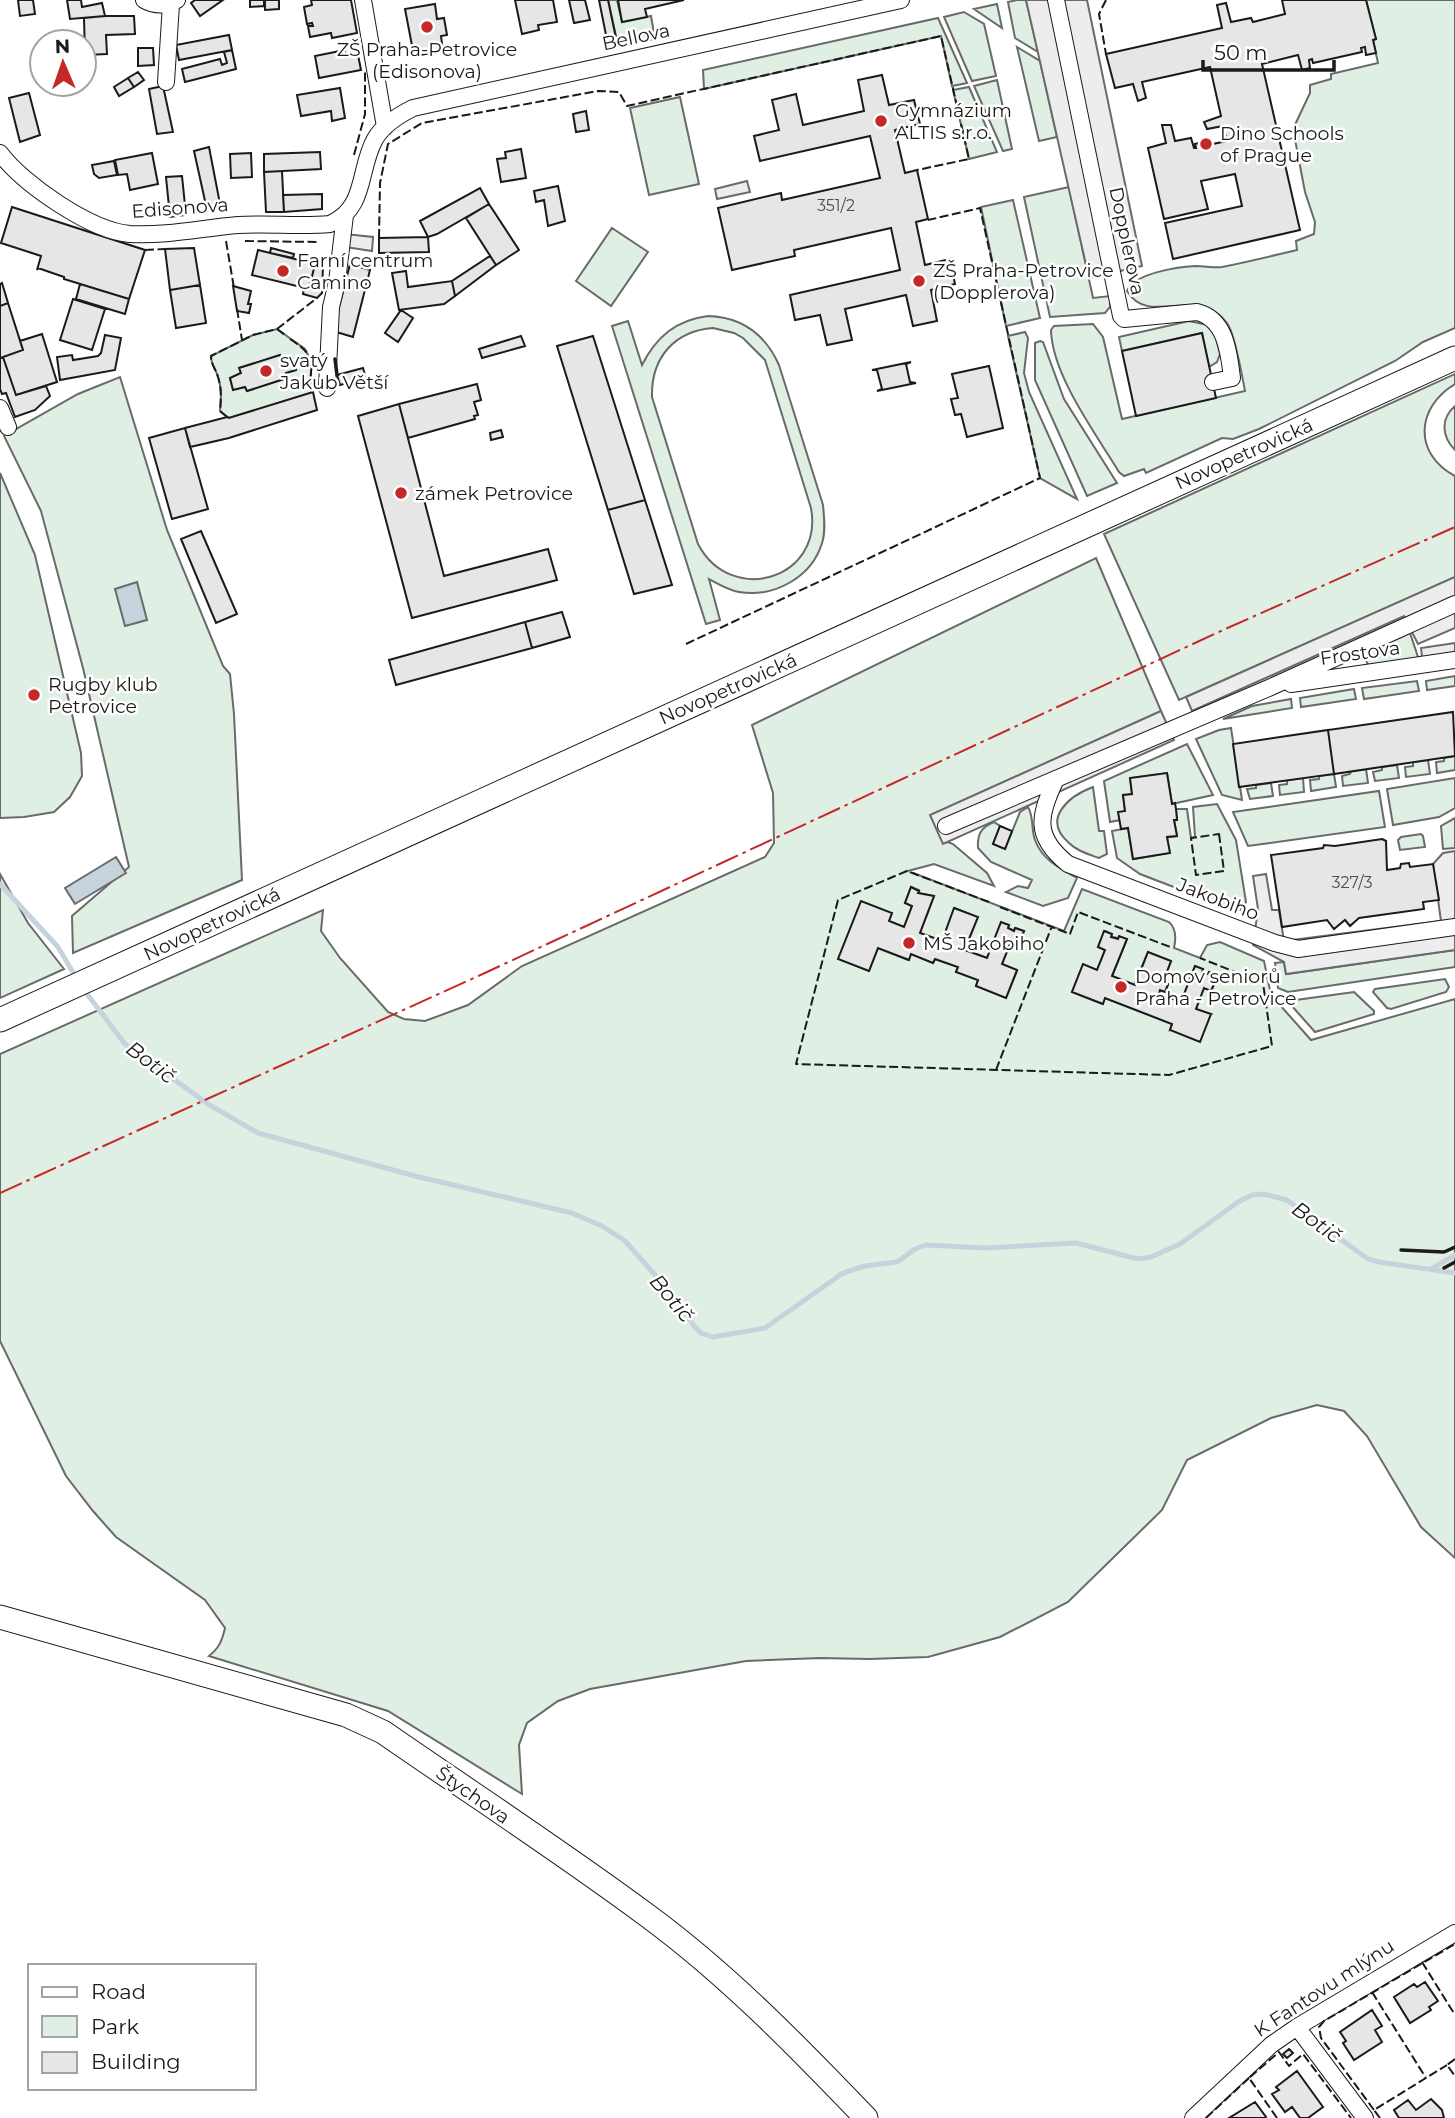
<svg xmlns="http://www.w3.org/2000/svg" width="1455" height="2118" font-family="Montserrat,sans-serif">
  <style>
    .green { fill: #e0efe3; stroke: #6a6a6a; stroke-width: 2; fill-rule: evenodd }
    .parking { fill: #ededed; stroke: #6a6a6a; stroke-width: 2 }
    .water { fill: #c6d2dc; stroke: #6a6a6a; stroke-width: 2 }
    .lines { fill: none; stroke-linecap: round; stroke-linejoin: round }
    .stream { stroke: #c6d2dc; stroke-width: 5 }
    .building { fill: #e6e6e6; stroke: #1a1a1a; stroke-width: 2 }
    .street-casing { stroke: #1a1a1a; stroke-width: 18 }
    .secondary-casing { stroke: #1a1a1a; stroke-width: 25 }
    .street { stroke: #fff; stroke-width: 16 }
    .secondary { stroke: #fff; stroke-width: 23 }
    .fence { stroke: #1a1a1a; stroke-width: 2; stroke-dasharray: 9 3.5; stroke-linecap: butt }
    .wall { stroke: #1a1a1a; stroke-width: 3.5 }
    .power { stroke: #c62828; stroke-width: 2; stroke-dasharray: 24 5 3.5 5; stroke-linecap: butt }
    .poi-dot { fill: #c62828; stroke: #fff; stroke-width: 2.5 }
    .labels { text-anchor: middle; dominant-baseline: central; stroke-width: 5; stroke-linejoin: round; paint-order: stroke }
    .number-label { font-size: 16px; fill: #4d4d4d }
    .street-label { font-size: 19px; fill: #1a1a1a; stroke: #fff }
    .poi-label { font-size: 19px; fill: #1a1a1a; stroke: #fff; text-anchor: start }
    .water-label { font-size: 21px; font-style: italic; fill: #1a1a1a; stroke: #fff }
  </style>
  <rect width="100%" height="100%" fill="#fff"/>
  <path class="green" d="M608,0H617L622,22L651,16L655,39L618,45Z
    M1017,0H1026L1038,52L1015,38L1008,2Z
    M1366,0H1455V328L1423,342L1395,361L1259,429L1233,439L1222,438L1146,473L1144,469L1124,476L1119,472C1096,434 1052,375 1051,330L1054,326L1093,324L1103,337L1122,419L1245,391C1242,376 1235,333 1227,323C1197,283 1149,328 1127,291C1134,273 1178,267 1196,266C1205,266 1214,268 1222,267C1247,262 1272,256 1297,250L1296,241L1314,234L1315,222L1305,192L1293,129L1310,93V85L1331,79V74L1378,63L1373,40L1376,39Z
    M997,4L1002,28L974,9Z
    M964,12L984,24L996,76L972,81L944,17Z
    M938,18L967,83L952,86L941,36L704,89L703,70Z
    M1017,47L1040,61L1057,137L1039,141Z
    M997,80L1012,149L1003,151L974,86Z
    M969,87L997,152L969,159L953,90Z
    M680,97L699,184L649,195L630,108Z
    M1069,187L1093,298L1110,296V307L1105,313L1050,317L1024,197Z
    M1013,200L1040,318L1006,326L981,207Z
    M612,228L648,252L611,306L576,281Z
    M708,316C742,317 765,334 779,365L823,505C824,517 826,531 822,543C812,577 774,598 739,592C728,590 718,584 709,579L720,620L706,624L612,326L628,321L642,365C656,337 676,320 708,316ZM713,328L734,333L743,338L765,360L811,508C824,579 731,607 698,544L652,397C651,358 674,331 713,328Z
    M1189,321L1208,325L1214,331L1220,354L1217,362L1209,367L1202,333L1122,351L1119,337Z
    M277,329L305,349L311,361V393L229,418L220,411C221,399 222,389 218,377C216,369 211,365 211,356L253,335ZM280,355L282,360L292,357L296,369L286,373L287,378L247,391L245,387L233,389L230,378L241,373L240,368Z
    M1025,332L1028,338L1024,373L1029,392L1077,499L1040,478L1008,336Z
    M1040,341L1043,342L1064,399L1117,483L1087,496L1035,380V343Z
    M1455,374V384C1416,407 1413,454 1455,476V577L1179,700L1104,534Z
    M120,377L167,530L223,666L230,674L234,714L242,880L73,953L72,916L129,867L83,668L41,511L4,436L78,394Z
    M1455,406V450C1442,437 1440,419 1455,406Z
    M0,473L35,555L81,753L82,776L70,797L54,812L24,817L0,818Z
    M1096,558L1161,711L931,815L943,843L948,842L953,844L987,873L994,886L934,864L908,871L1064,931L1082,889L1169,922C1177,929 1176,939 1174,948L1200,958L1207,945L1220,942L1264,961L1271,995L1311,1040L1455,999V1558L1421,1527L1367,1436L1344,1411L1317,1405L1271,1418L1187,1460L1162,1510L1068,1602L1000,1637L928,1657L869,1659L820,1658L746,1661L590,1689L558,1701L527,1723L519,1745L522,1794L388,1711L209,1656C219,1648 222,1641 225,1628L205,1600L116,1537L93,1511L66,1476L0,1341V1054L323,910L321,931L340,958L388,1012L404,1019L425,1021L468,1005L522,966L765,857L774,843L773,793L752,725ZM911,887L919,890L918,893L934,896L920,933L942,941L955,908L977,917L969,939L974,941L971,948L966,946L965,950L987,958L1001,923L1009,925L1008,928L1014,931L1016,928L1024,931L1018,947L1010,944L1002,964L1017,971L1006,998L976,986L978,980L956,972L958,967L935,959L933,963L911,954L908,960L878,948L869,971L839,959L892,913L889,921L904,927L912,906L905,903ZM1105,931L1112,934L1111,937L1127,939L1112,976L1134,985L1148,952L1171,961L1163,982L1168,984L1166,991L1160,990L1159,994L1181,1002L1195,966L1203,969L1202,972L1208,974L1210,972L1217,975L1212,990L1204,988L1196,1009L1211,1014L1170,1030L1172,1024L1105,998L1102,1004L1072,992L1083,965L1097,970L1105,950L1098,947Z
    M1410,633L1419,660L1369,666L1366,661V655L1368,652Z
    M1455,676V686L1427,690L1426,681Z
    M1417,681L1419,691L1364,699L1362,688Z
    M1354,689L1356,699L1301,707L1300,698Z
    M1291,699L1292,708L1223,719L1252,706Z
    M1231,728L1242,800L1222,795L1196,739L1219,730Z
    M1187,744L1213,795L1172,804L1167,773L1130,778L1132,794L1123,796L1125,811L1120,820L1110,822L1104,781Z
    M1455,756V770L1437,773L1436,762L1444,761V758Z
    M1428,760L1430,774L1406,777L1405,767L1413,766V762Z
    M1397,765L1399,778L1375,781L1373,772L1382,770V767Z
    M1366,769L1368,783L1343,786L1342,776L1350,774L1351,771Z
    M1334,774L1336,787L1311,791L1310,780L1319,779V776Z
    M1303,778L1304,792L1280,795L1279,785L1287,784V780Z
    M1455,778V808L1439,817L1393,825L1387,789Z
    M1271,783L1273,796L1250,799L1247,789L1256,788V785Z
    M1093,787L1099,831H1104L1107,854L1099,858C1088,854 1077,851 1069,843C1041,819 1069,796 1093,787Z
    M1379,791L1385,827L1248,846L1233,812Z
    M1217,804L1236,840L1246,902L1242,909L1236,911L1140,874L1117,858L1112,831L1128,828L1133,859L1169,853L1167,837L1177,836L1174,820L1177,819L1176,809H1187L1191,838L1195,837L1193,807Z
    M1028,807C1034,817 1031,829 1035,840C1042,860 1061,869 1077,878L1068,898L1043,906L1006,892L1018,886L1028,888L1032,880L991,862L978,848C977,835 981,827 994,822L1000,826L993,844L1005,849L1020,812Z
    M1455,818V848L1443,849L1441,826Z
    M1421,834L1423,836L1425,847L1400,850L1398,840L1401,837Z
    M0,874L28,923L64,969L0,998Z
    M1455,950V967L1288,992L1278,988L1275,963L1284,962L1286,974Z
    M1445,979L1449,987L1446,992L1391,1009L1387,1008L1373,992L1375,989Z
    M1354,992L1374,1011V1014L1315,1032L1291,1005L1296,1000Z"/>
  <path class="parking" d="M1026,0H1087L1142,266L1089,278Z
    M747,181L750,192L717,199L715,189Z
    M345,234L373,237L372,251L345,247Z
    M1455,577V628L1418,644L1404,616L1192,711L1186,697Z
    M1455,643V660L1423,665L1421,648Z
    M1161,711L1174,740L943,844L930,815Z
    M1455,851V950L1286,974L1284,962L1253,945L1258,909L1253,876L1266,874L1272,910H1279L1284,941L1441,921L1433,864L1443,853Z"/>
  <path class="water" d="M137,582L147,620L125,626L115,589Z
    M116,857L126,873L75,904L65,888Z"/>
  <g class="lines">
    <path class="stream" d="M0,884L58,947L77,979
      M84,990L125,1044L208,1104L258,1133L415,1176L572,1213L602,1226L625,1241L672,1294L694,1326L701,1333L713,1337L765,1328L843,1273L865,1266L897,1262L915,1249L926,1245L986,1248L1076,1243L1138,1259L1151,1257L1180,1244L1238,1202L1252,1195L1264,1194L1287,1200L1368,1259L1379,1262L1455,1273
      M1431,1269L1455,1255"/>
  </g>
  <path class="building" d="M18,0H33L35,14L20,16Z
    M67,0H81L82,7L102,3L105,16L70,19Z
    M195,0H223L200,16L191,3Z
    M250,0H264V6L250,7Z
    M265,0H279V9L265,10Z
    M311,0H351L357,33L332,38L331,33L310,37L308,26H313L312,23L307,24L304,7L312,5Z
    M515,0H553L557,22L538,25L539,30L522,34Z
    M569,0H585L590,20L574,23Z
    M599,0H608L617,43L608,45Z
    M618,0H684L645,9L647,17L622,22Z
    M1282,0H1366L1376,39L1373,40L1376,53L1366,55L1365,47L1361,48L1362,52L1313,63L1312,59L1309,60L1310,68L1302,70L1298,55L1262,64L1300,230L1173,259L1165,223L1242,206L1235,174L1201,181L1208,209L1164,219L1148,148L1166,143L1162,125H1171L1175,141L1191,138L1194,148H1196L1195,144L1207,141L1208,145L1227,141L1223,126L1207,129L1204,122L1221,116L1210,67L1142,82L1146,98L1138,101L1133,84L1115,88L1106,54L1222,28L1217,5L1226,3L1231,22L1251,18L1253,22L1285,14Z
    M435,4L437,19L444,18L447,35L441,36L443,51L414,56L405,9Z
    M105,16H134L135,34L106,35L107,54L85,55L84,18Z
    M229,35L232,50L179,60L176,45Z
    M138,48H153L154,65L138,66Z
    M232,50L236,69L185,82L182,69L220,59L222,65L227,63L224,52Z
    M345,50L346,57L358,55L361,70L319,78L315,56Z
    M138,72L144,80L134,87L128,78Z
    M882,75L889,105L914,100L920,124L895,130L905,173L917,170L928,219L916,222L925,265L950,259L955,284L931,290L937,321L913,326L906,295L845,309L852,340L827,345L820,315L795,320L790,295L900,270L891,228L794,250L795,256L732,270L718,208L781,193L782,200L880,178L870,136L760,161L754,136L779,130L772,100L796,94L803,125L864,111L858,80Z
    M128,78L134,87L119,96L114,87Z
    M163,86L173,132L157,134L149,89Z
    M340,88L345,118L332,121L331,111L301,116L297,95Z
    M29,93L40,135L20,142L9,98Z
    M586,111L589,130L576,132L573,114Z
    M209,147L221,209L207,210L194,151Z
    M521,149L526,178L501,182L497,159L506,158L505,152Z
    M320,152L321,169L264,172V154Z
    M152,153L158,184L130,190L127,174L118,175L115,160Z
    M251,153L252,177L231,178L230,154Z
    M114,161L117,175L99,178L94,174L92,165Z
    M282,171L284,212H266L264,172Z
    M182,176L186,215L170,217L166,177Z
    M558,186L565,221L548,226L544,200L536,202L534,191Z
    M480,188L489,204L437,234L428,237L420,221Z
    M322,194V209L284,212L283,195Z
    M489,204L519,250L496,265L466,218Z
    M12,207L145,250L129,299L64,279V277L38,268L37,270L41,256L1,243Z
    M428,237L429,252L379,253V238Z
    M194,248L200,285L170,290L165,249Z
    M271,248L294,254L293,258L270,253Z
    M258,250L315,264L309,289L252,275Z
    M490,256L496,265L455,296L452,281Z
    M315,264L323,266L322,293L317,298L303,294L304,287L309,289Z
    M350,264L370,270L353,337L333,331Z
    M406,271L408,287L452,281L455,296L444,304L399,310L392,273Z
    M2,283L8,303L0,306V284Z
    M80,284L129,299L125,314L76,299Z
    M200,285L206,323L176,328L170,290Z
    M233,286L251,291L248,304H251L249,313L237,311Z
    M73,299L105,309L92,350L60,340Z
    M8,303L23,350L0,358V306Z
    M401,310L413,318L398,342L385,333Z
    M1202,333L1216,398L1136,416L1122,351Z
    M42,334L57,382L16,395L3,357L23,350L20,341Z
    M105,335L121,338L115,370L60,380L57,357L72,355L73,360L98,356L101,353Z
    M521,336L525,346L482,358L479,349Z
    M593,336L645,500L608,510L557,346Z
    M280,355L282,360L292,357L296,370L286,373L287,378L247,391L245,387L233,390L230,378L241,373L239,368Z
    M3,357L16,395L46,386L50,396L35,410L15,417L6,393L2,394L0,389V358Z
    M911,362L906,364L910,382L916,383L877,391L882,389L877,370H872Z
    M989,366L1003,428L967,437L961,414L955,415L951,399L958,398L952,374Z
    M363,368L366,378L340,385L337,375Z
    M477,384L481,400L474,402L478,415L474,416L475,419L408,438L399,404Z
    M313,392L317,410L229,438L190,447L185,428L227,417L229,418Z
    M399,404L444,576L548,549L557,580L412,618L358,416Z
    M185,428L208,509L172,519L149,438Z
    M501,430L503,437L491,440L490,433Z
    M645,500L672,585L634,594L608,510Z
    M201,531L237,614L216,623L181,539Z
    M562,612L570,637L532,648L525,622Z
    M525,622L532,648L396,685L389,660Z
    M1453,712L1455,756L1334,774L1328,730Z
    M1328,730L1334,774L1239,787L1233,744Z
    M1167,773L1172,804L1175,803L1176,809L1177,820H1174L1177,836L1167,837L1170,853L1133,859L1128,828L1121,829L1118,812L1125,811L1123,795L1132,794L1130,778Z
    M1000,826L1012,831L1005,849L993,844Z
    M1382,839L1386,841L1387,870L1400,868L1401,864L1409,863L1410,867L1433,864L1439,900L1423,902L1424,909L1359,918L1350,926L1345,920L1334,929L1327,920L1282,927L1271,855L1323,848L1324,845L1335,846Z
    M911,887L919,891L918,893L934,896L920,933L942,941L954,908L978,917L969,939L974,941L971,949L966,946L965,950L987,958L1001,922L1009,925L1008,928L1014,931L1015,928L1024,931L1017,947L1010,944L1002,964L1017,970L1006,998L976,986L978,980L956,972L958,967L935,959L933,963L911,954L909,960L878,948L869,971L838,959L861,901L892,913L889,921L904,927L912,906L905,903Z
    M1104,931L1112,934L1111,937L1115,938L1118,939L1119,936L1127,939L1112,976L1135,985L1148,952L1171,961L1163,982L1168,984L1165,992L1160,990L1159,994L1181,1002L1195,966L1203,969L1202,972L1208,974L1209,972L1218,975L1211,991L1204,988L1196,1009L1211,1014L1200,1042L1170,1030L1172,1024L1105,998L1103,1004L1072,992L1083,964L1097,970L1105,950L1098,947Z
    M1425,1982L1438,2001L1429,2007L1431,2010L1410,2023L1394,1997L1414,1984L1417,1987Z
    M1372,2010L1382,2026L1375,2030L1382,2042L1354,2060L1343,2043L1346,2041L1340,2032Z
    M1289,2049L1293,2053L1287,2058L1283,2054Z
    M1297,2071L1323,2107L1308,2118H1300L1292,2107L1285,2112L1272,2094L1279,2090L1276,2087Z
    M1431,2099L1442,2110L1444,2118H1399L1394,2110L1408,2100L1416,2110Z
    M1255,2102L1266,2117L1264,2118H1229Z"/>
  <g class="lines">
    <g class="street-casing">
      <path id="street" d="M144,0C154,6 167,6 177,0
        M363,0L385,127
        M1056,0L1121,316L1124,319L1197,312C1226,319 1229,353 1232,378L1213,382
        M166,82L171,4
        M0,153C23,184 91,231 130,234C167,236 202,228 238,225C269,223 299,227 330,224C367,208 358,169 375,139C383,125 399,115 413,108L901,0
        M327,388L331,307L337,282L345,215
        M0,408L8,427
        M1291,684L1455,660
        M1056,779C1039,816 1033,836 1068,864L1275,943L1298,949L1455,927
        M946,826L1271,687L1455,604
        M1297,2027L1365,2118
        M1193,2118L1271,2045L1297,2027L1455,1933"/>
    </g>
    <g class="secondary-casing">
      <path id="secondary" d="M0,1020L1455,358
        M0,1617L346,1715L383,1732C471,1793 562,1852 648,1916C728,1975 798,2047 866,2118"/>
    </g>
    <use href="#street" class="street"/>
    <use href="#secondary" class="secondary"/>
    <path class="fence" d="M1106,0L1099,14L1106,54
      M354,155L365,114V71
      M379,238L380,183L388,144L422,123L598,91L619,92L627,106L941,36L969,159L917,170
      M226,241L234,288
      M245,241L317,242
      M145,250L165,249
      M323,266L324,257
      M237,309L242,340
      M277,329L317,298
      M290,339C323,360 307,366 311,393
      M227,417L220,411C221,399 222,389 218,377C216,369 211,365 211,356L253,335L277,329L285,335
      M686,644L1040,478L980,208L928,220
      M1219,834L1224,871L1196,875L1191,838Z
      M989,902L907,871L838,900L796,1064L1169,1075L1272,1046L1263,983L1200,958
      M1000,907L1070,934L1078,912L1173,948
      M996,1070L1052,926
      M1422,1962L1455,2015
      M1372,1992L1426,2078
      M1455,2059L1447,2065L1455,2076
      M1374,2110L1321,2038L1319,2027L1324,2021L1455,1944
      M1206,2118L1249,2078
      M1277,2118L1249,2078L1279,2052L1289,2066L1303,2054L1351,2118
      M1380,2118L1374,2110L1447,2065"/>
    <path class="wall" d="M335,359L337,375
      M1401,1250L1444,1252L1455,1247
      M1444,1268L1455,1262"/>
    <path class="power" d="M0,1193L487,972L1223,630L1455,527"/>
  </g>
  <g class="poi-dot">
    <circle cx="427" cy="27" r="7"/>
    <circle cx="881" cy="121" r="7"/>
    <circle cx="1206" cy="144" r="7"/>
    <circle cx="283" cy="271" r="7"/>
    <circle cx="919" cy="281" r="7"/>
    <circle cx="266" cy="371" r="7"/>
    <circle cx="401" cy="493" r="7"/>
    <circle cx="34" cy="695" r="7"/>
    <circle cx="909" cy="943" r="7"/>
    <circle cx="1121" cy="987" r="7"/>
  </g>
  <g class="labels">
    <g class="number-label">
      <text x="836" y="205">351/2</text>
      <text x="1352" y="882">327/3</text>
    </g>
    <g class="street-label">
      <text transform="translate(636 37) rotate(-12)">Bellova</text>
      <text transform="translate(180 208) rotate(-4)">Edisonova</text>
      <text transform="translate(1127 241) rotate(78)">Dopplerova</text>
      <text transform="translate(1244 454) rotate(-24)">Novopetrovická</text>
      <text transform="translate(1360 653) rotate(-8)">Frostova</text>
      <text transform="translate(728 689) rotate(-24)">Novopetrovická</text>
      <text transform="translate(1218 899) rotate(21)">Jakobiho</text>
      <text transform="translate(212 924) rotate(-25)">Novopetrovická</text>
      <text transform="translate(473 1795) rotate(35)">Štychova</text>
      <text transform="translate(1324 1988) rotate(-33)">K Fantovu mlýnu</text>
    </g>
    <g class="poi-label">
      <text x="427" y="49" text-anchor="middle">ZŠ Praha-Petrovice<tspan x="427" dy="22">(Edisonova)</tspan></text>
      <text x="895" y="110">Gymnázium<tspan x="895" dy="22">ALTIS s.r.o.</tspan></text>
      <text x="1220" y="133">Dino Schools<tspan x="1220" dy="22">of Prague</tspan></text>
      <text x="297" y="260">Farní centrum<tspan x="297" dy="22">Camino</tspan></text>
      <text x="933" y="270">ZŠ Praha-Petrovice<tspan x="933" dy="22">(Dopplerova)</tspan></text>
      <text x="280" y="360">svatý<tspan x="280" dy="22">Jakub Větší</tspan></text>
      <text x="415" y="493">zámek Petrovice</text>
      <text x="48" y="684">Rugby klub<tspan x="48" dy="22">Petrovice</tspan></text>
      <text x="923" y="943">MŠ Jakobiho</text>
      <text x="1135" y="976">Domov seniorů<tspan x="1135" dy="22">Praha - Petrovice</tspan></text>
    </g>
    <g class="water-label">
      <text transform="translate(151 1062) rotate(37)">Botič</text>
      <text transform="translate(1317 1222) rotate(36)">Botič</text>
      <text transform="translate(672 1298) rotate(50)">Botič</text>
    </g>
  </g>
  <rect x="28" y="1964" width="228" height="126" fill="#ffffff" stroke="#a3a3a3" stroke-width="2"/>
  <rect x="42" y="1987" width="35" height="10" fill="#ffffff" stroke="#a3a3a3" stroke-width="2"/>
  <text x="91" y="1999" font-size="21" fill="#1a1a1a">Road</text>
  <rect x="42" y="2016" width="35" height="21" fill="#e0efe3" stroke="#a3a3a3" stroke-width="2"/>
  <text x="91" y="2034" font-size="21" fill="#1a1a1a">Park</text>
  <rect x="42" y="2052" width="35" height="21" fill="#e6e6e6" stroke="#a3a3a3" stroke-width="2"/>
  <text x="91" y="2069" font-size="21" fill="#1a1a1a">Building</text>
  <g transform="translate(63 63) rotate(358)"><circle r="33" fill="#ffffff" stroke="#a3a3a3" stroke-width="2"/>
  <path d="M0-5L12 26L0 18L-12 26Z" fill="#c62828"/>
  <text y="-10" font-size="19" font-weight="bold" text-anchor="middle" fill="#1a1a1a">N</text>
  </g>
  <path d="M1203 60v10h131v-10" fill="none" stroke="#1a1a1a" stroke-width="3.5"/>
  <text x="1214" y="60" font-size="21" fill="#1a1a1a" stroke="#ffffff" stroke-width="5" paint-order="stroke">50 m</text>
</svg>
